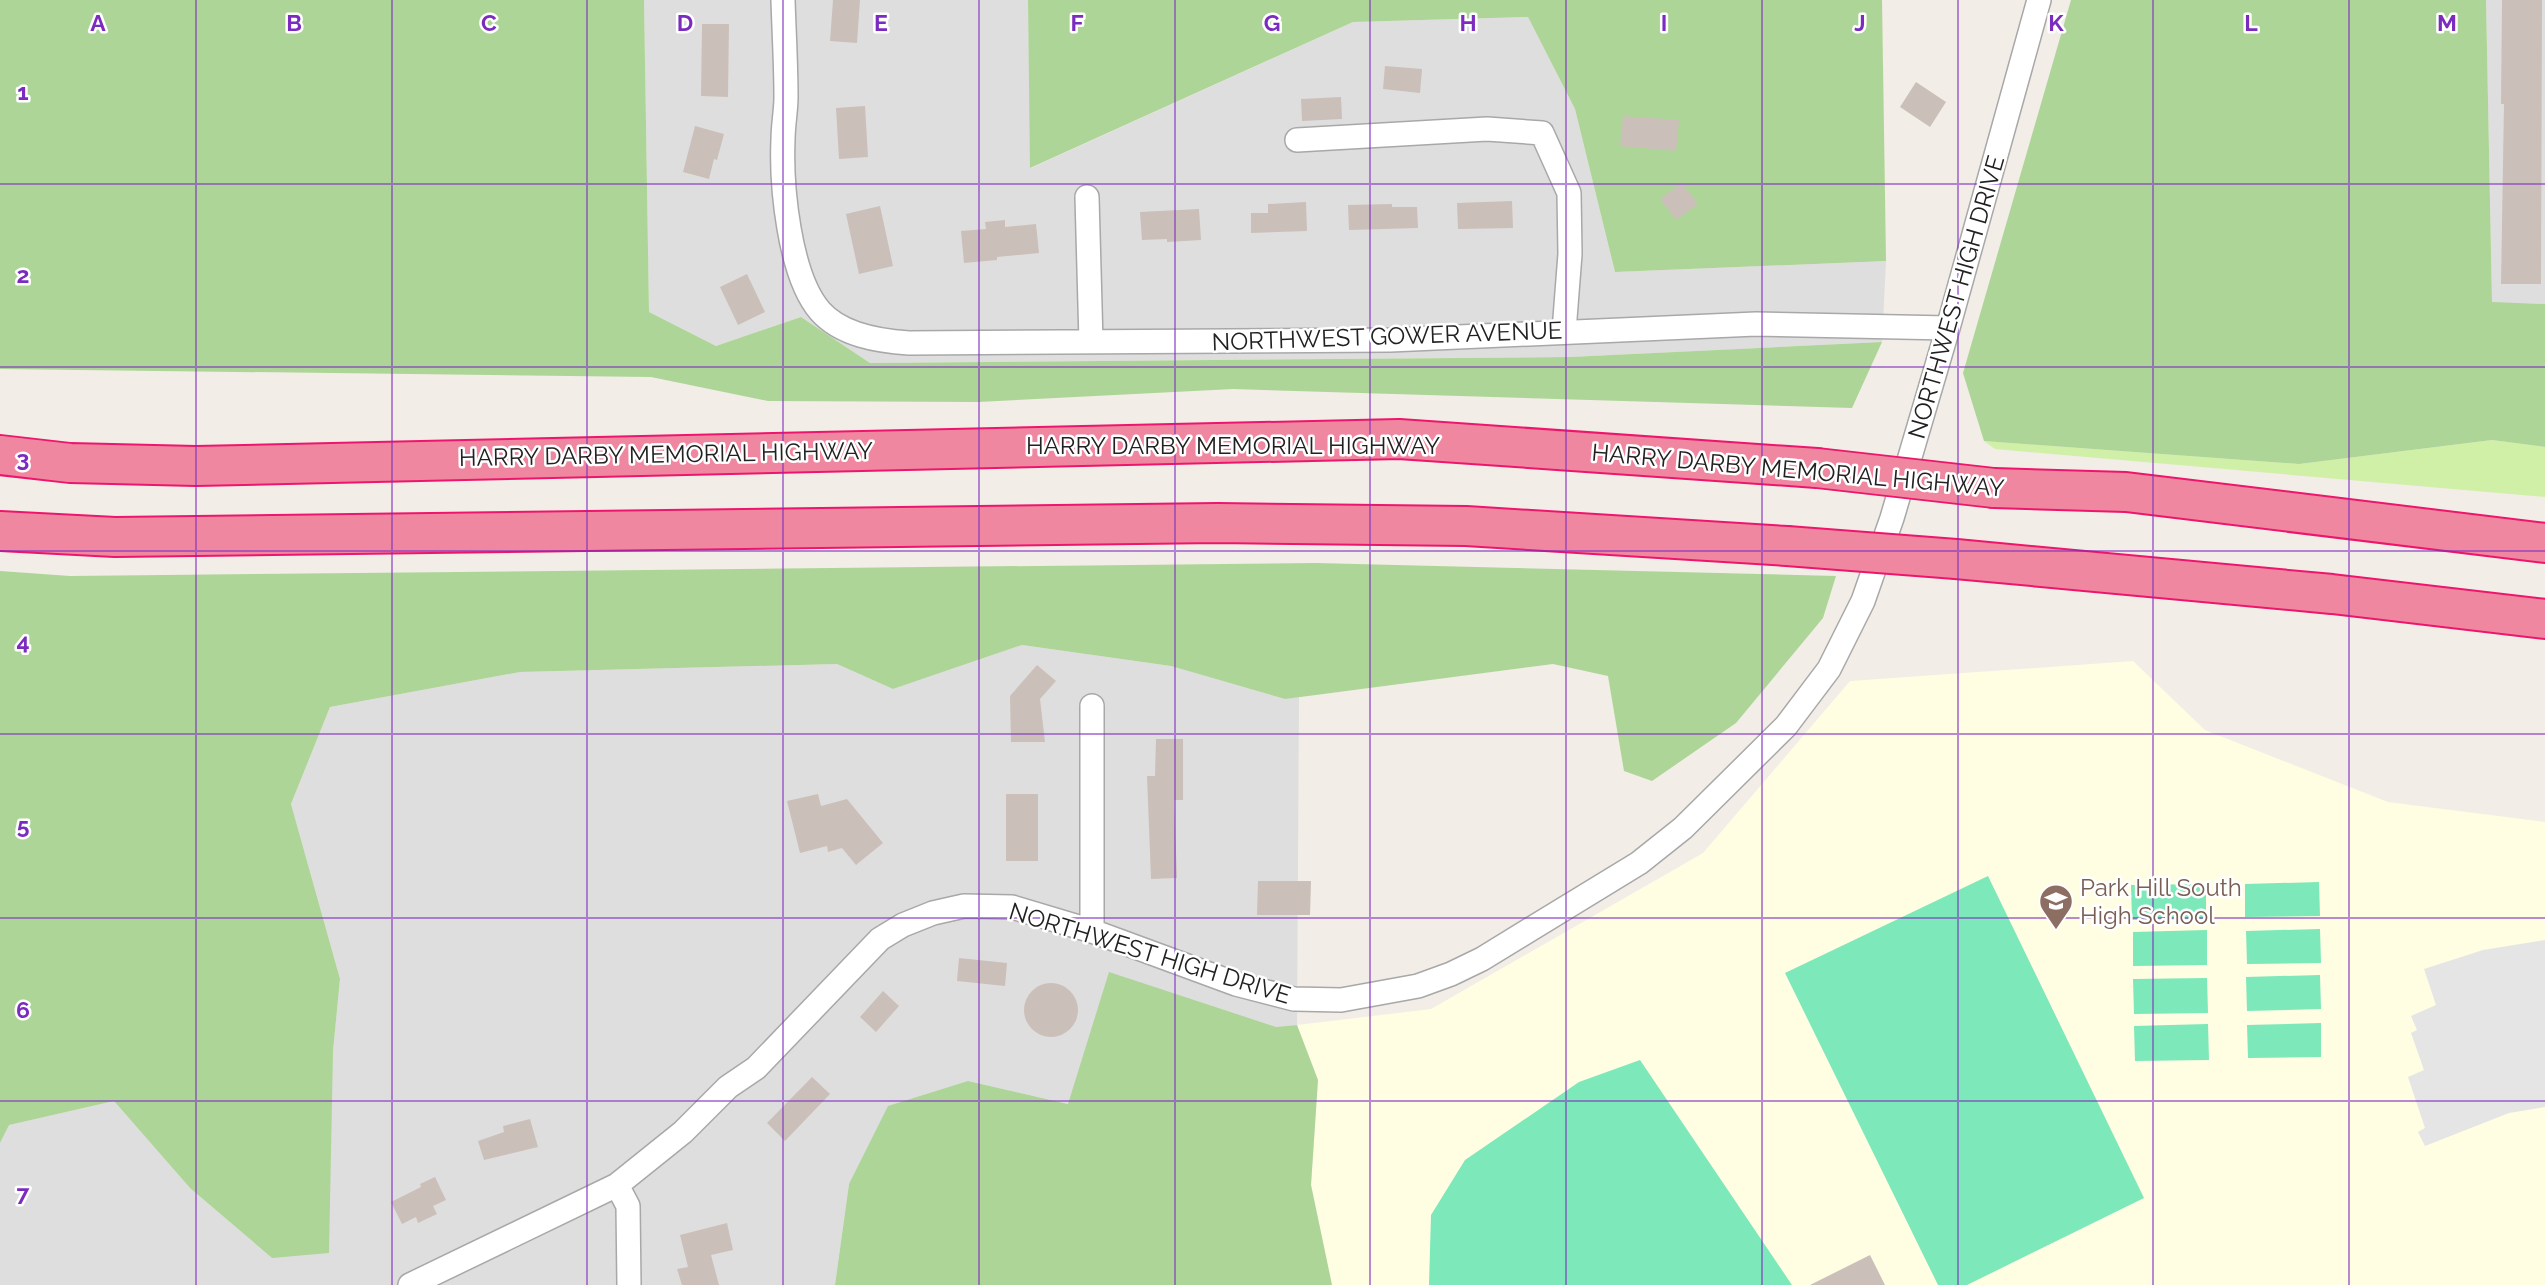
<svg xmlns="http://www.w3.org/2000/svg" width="2545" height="1285" font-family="Raleway,sans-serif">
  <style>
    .residential { fill: #dfdede }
    .education { fill: #fffde2 }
    .grass { fill: #d0f0a8 }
    .forest { fill: #add597 }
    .pitch { fill: #7de8b9 }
    .parking { fill: #e5e5e5 }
    .building { fill: #cbbfb9 }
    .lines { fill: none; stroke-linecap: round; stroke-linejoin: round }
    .street-casing { stroke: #a8a8a8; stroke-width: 26 }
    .highway-casing { stroke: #ed166c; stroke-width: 42 }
    .street { stroke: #fff; stroke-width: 23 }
    .highway { stroke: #f087a1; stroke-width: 38 }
    .highway-bridge-casing { stroke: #ed166c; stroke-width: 42; stroke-linecap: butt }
    .highway-bridge { stroke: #f087a1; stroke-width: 38 }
    .grid { fill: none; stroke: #7b2cbf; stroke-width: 2; stroke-opacity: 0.55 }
    .labels { text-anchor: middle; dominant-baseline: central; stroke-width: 5; stroke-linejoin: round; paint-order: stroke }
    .street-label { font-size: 24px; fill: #212121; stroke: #fff }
    .education-label { font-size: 24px; fill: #785e54; stroke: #fff; text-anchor: start }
    .grid-label { font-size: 23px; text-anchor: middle; font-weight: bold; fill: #7b2cbf; stroke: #fff; stroke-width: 5; stroke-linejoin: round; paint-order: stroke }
  </style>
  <rect width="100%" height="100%" fill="#f2ede6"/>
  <path class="residential" d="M644,0H1028L1031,168L1353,22L1528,17L1575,109L1615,272L1886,261L1882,342L1570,357L870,363L801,317L716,346L649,312Z
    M2486,0H2545V304L2492,303Z
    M1022,645L1171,666L1285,699L1299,697L1297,1025L1276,1027L1069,1104L968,1081L849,1184L835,1285H0V1143L8,1125L114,1101L190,1188L272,1258L333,1051L340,979L291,804L330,707L520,672L837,664L893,689Z"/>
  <path class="education" d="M2133,661L2205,730L2388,802L2545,822V1285H1332L1311,1185L1318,1080L1297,1025L1431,1009L1703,853L1850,681Z"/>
  <path class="grass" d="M2492,440L2545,447V497L1995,449L1984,441L2299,464Z"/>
  <path class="forest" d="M0,0H644L649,312L716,346L801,317L870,363L1570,357L1882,342L1852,408L1233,389L978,402L768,401L651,377L0,369Z
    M1028,0H1882L1886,261L1615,272L1575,109L1528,17L1353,22L1030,168Z
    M2071,0H2486L2492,302L2545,304V447L2492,440L2299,464L1984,441L1963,373Z
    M1316,563L1836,576L1823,618L1736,723L1652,781L1624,771L1608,676L1553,664L1285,699L1171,666L1022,645L893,689L837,664L520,672L330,707L291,804L340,979L333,1051L329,1253L272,1258L190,1188L114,1101L9,1125L0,1143V571L70,576Z
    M1109,972L1276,1027L1297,1025L1318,1080L1311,1185L1332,1285H835L849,1184L888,1106L968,1081L1068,1104Z"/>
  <path class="pitch" d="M1988,876L2144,1198L1967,1285H1938L1785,973Z
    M2319,882L2320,916L2245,917V884Z
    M2206,884V919L2132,920L2131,885Z
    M2320,929L2321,963L2247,964L2246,931Z
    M2207,930V965L2133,966V932Z
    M2320,975L2321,1009L2247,1011L2246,977Z
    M2207,978L2208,1013L2134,1014L2133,979Z
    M2321,1023V1057L2248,1058L2247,1025Z
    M2208,1024L2209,1060L2135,1061L2134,1026Z
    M1640,1060L1792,1285H1429L1431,1215L1465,1160L1579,1082Z"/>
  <path class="parking" d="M2545,940V1107L2509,1113L2425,1146L2418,1132L2425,1128L2408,1077L2424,1070L2411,1033L2417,1030L2411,1016L2436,1005L2424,969L2483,950Z"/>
  <path class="building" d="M833,0H860L857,43L830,41Z
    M2502,0H2542L2541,284H2501L2504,104H2501Z
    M702,24H729L728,97L701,96Z
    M1385,66L1422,69L1420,93L1383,89Z
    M1916,82L1946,102L1930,127L1900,107Z
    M1341,97L1342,119L1302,121L1301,99Z
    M865,106L868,157L839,159L836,108Z
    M1623,116L1679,120L1676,151L1620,146Z
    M695,126L724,134L717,160L714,159L709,179L683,172Z
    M1682,183L1698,204L1676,220L1660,199Z
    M1512,201L1513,228L1458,229L1457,203Z
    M1306,202L1307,231L1251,233V213H1268V204Z
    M1392,204V207H1417L1418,228L1349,230L1348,205Z
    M880,206L893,266L859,274L846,214Z
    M1199,209L1201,240L1167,242V239L1142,240L1140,212Z
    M1005,220V227L1036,224L1039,253L997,257V260L964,263L961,231L986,229L985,222Z
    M747,274L765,312L738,325L720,287Z
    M1037,665L1056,681L1040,699L1045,742H1011L1010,696Z
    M1156,739H1183V800H1174L1177,878L1151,879L1147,776H1155Z
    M818,794L821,806L847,799L883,843L856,865L842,848L828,852L827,846L800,853L787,801Z
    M1006,794H1038V861H1006Z
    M1258,881H1311L1310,915H1257Z
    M959,958L1007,963L1005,986L957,981Z
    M1024 1010a27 27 0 1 1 54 0a27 27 0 1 1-54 0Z
    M883,991L899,1006L876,1032L860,1017Z
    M812,1077L830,1094L785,1141L767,1123Z
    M530,1119L538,1147L484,1160L478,1141L504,1132L503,1126Z
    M435,1177L446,1200L433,1206L437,1214L418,1223L416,1217L402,1224L391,1202L421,1187L420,1184Z
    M727,1223L733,1250L711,1255L719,1285H682L677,1269L688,1267L680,1235Z
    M1870,1255L1885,1285H1810Z"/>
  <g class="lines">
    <g class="street-casing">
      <path id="street" d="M783,0C784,32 786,65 786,97C786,111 783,125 783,140C781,185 789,275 820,311C841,335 878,341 909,343L1390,340L1756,324L1948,328
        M1297,140L1487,129L1542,133L1569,193L1570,254L1564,331
        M1087,197L1091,342
        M1092,706V931
        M617,1185L628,1206L629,1285
        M410,1285L617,1185L683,1132L728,1087L756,1068L880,939L903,925L933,913L964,906L1012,907L1092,931L1236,984L1294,999L1341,1000L1418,986L1451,974L1482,959L1639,863L1683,828L1786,726L1829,669L1863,601L1892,518L1948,328L2039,0"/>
    </g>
    <g class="highway-casing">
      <path id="highway" d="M0,455L70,463L196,466L1399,439L1817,468
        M1994,488L2126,492L2545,543
        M0,531L115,537L1218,523L1466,526L1787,546
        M1956,559L2332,594L2545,619"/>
    </g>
    <use href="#street" class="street"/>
    <use href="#highway" class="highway"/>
    <g class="highway-bridge-casing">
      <path id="highway-bridge" d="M1817,468L1994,488
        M1787,546L1956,559"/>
    </g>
    <use href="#highway-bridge" class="highway-bridge"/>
  </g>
  <path class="grid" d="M196,0V1285M392,0V1285M587,0V1285M783,0V1285M979,0V1285M1175,0V1285M1370,0V1285M1566,0V1285M1762,0V1285M1958,0V1285M2153,0V1285M2349,0V1285M0,184H2545M0,367H2545M0,551H2545M0,734H2545M0,918H2545M0,1101H2545"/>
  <defs>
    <g id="school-pin" transform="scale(1.75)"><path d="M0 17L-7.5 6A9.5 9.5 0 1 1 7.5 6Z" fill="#8d6e63" stroke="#fff"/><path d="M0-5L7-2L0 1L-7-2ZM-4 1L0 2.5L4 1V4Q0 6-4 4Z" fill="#fff"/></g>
  </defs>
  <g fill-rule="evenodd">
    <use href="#school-pin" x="2056" y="901"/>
  </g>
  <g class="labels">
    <g class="street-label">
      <text transform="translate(1956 297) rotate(-74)">NORTHWEST HIGH DRIVE</text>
      <text transform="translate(1387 336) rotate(-2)">NORTHWEST GOWER AVENUE</text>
      <text x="1233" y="445">HARRY DARBY MEMORIAL HIGHWAY</text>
      <text transform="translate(666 454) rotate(-1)">HARRY DARBY MEMORIAL HIGHWAY</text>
      <text transform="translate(1798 470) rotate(5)">HARRY DARBY MEMORIAL HIGHWAY</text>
      <text transform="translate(1150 953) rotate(17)">NORTHWEST HIGH DRIVE</text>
    </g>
    <g class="education-label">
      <text x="2080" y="887">Park Hill South<tspan x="2080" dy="28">High School</tspan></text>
    </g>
  </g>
  <g class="grid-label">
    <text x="98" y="31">A</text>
    <text x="294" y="31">B</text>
    <text x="489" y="31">C</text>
    <text x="685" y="31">D</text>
    <text x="881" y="31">E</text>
    <text x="1077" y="31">F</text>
    <text x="1272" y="31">G</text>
    <text x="1468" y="31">H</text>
    <text x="1664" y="31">I</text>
    <text x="1860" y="31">J</text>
    <text x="2056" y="31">K</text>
    <text x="2251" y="31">L</text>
    <text x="2447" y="31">M</text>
    <text x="23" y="100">1</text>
    <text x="23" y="283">2</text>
    <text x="23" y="467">3</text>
    <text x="23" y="650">4</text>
    <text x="23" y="834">5</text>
    <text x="23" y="1018">6</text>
    <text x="23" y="1201">7</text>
  </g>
</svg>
